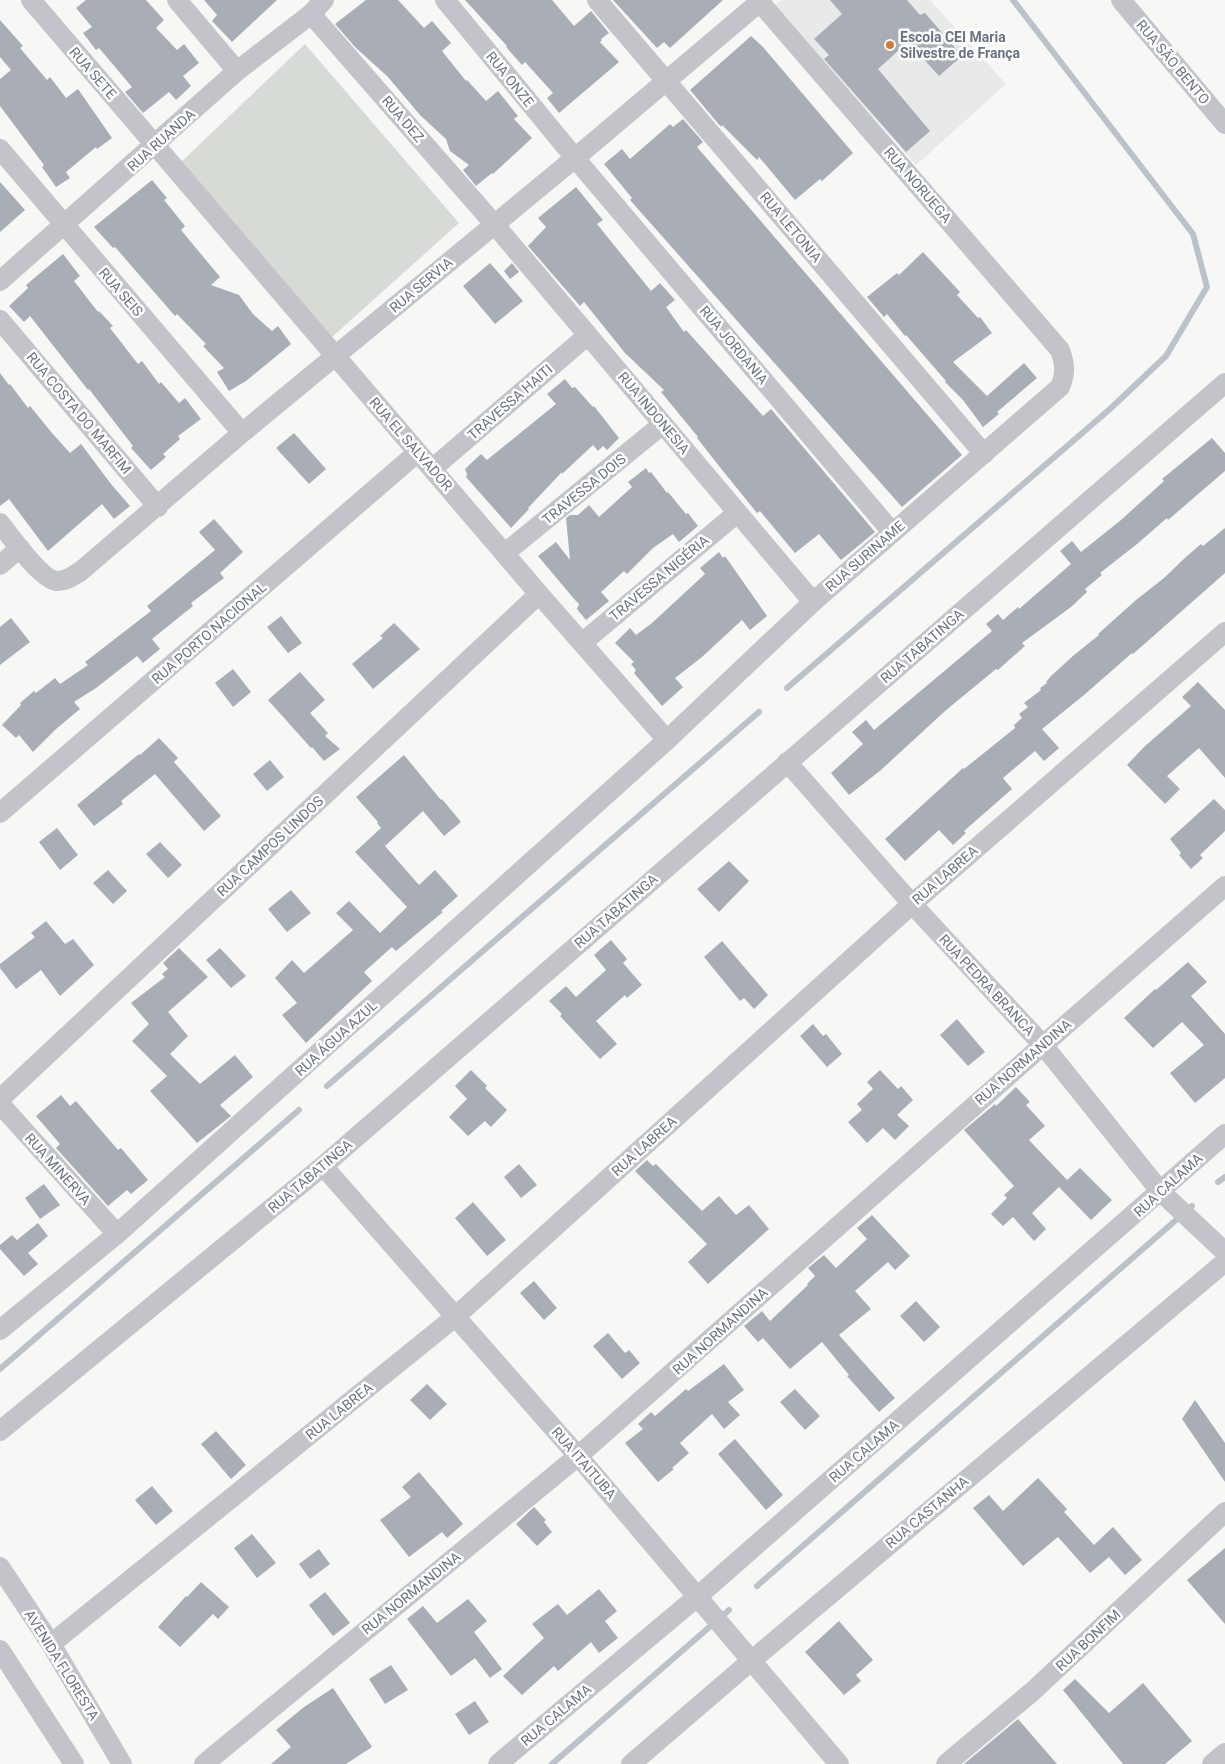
<svg xmlns="http://www.w3.org/2000/svg" width="1225" height="1764" font-family="Roboto,sans-serif">
  <style>
    .built { fill: #e8e9e9 }
    .green { fill: #d6dcd5 }
    .lines { fill: none; stroke-linecap: round; stroke-linejoin: round }
    .stream { stroke: #bbc2c9; stroke-width: 6 }
    .building { fill: #a9aeb6 }
    .minor { stroke: #c2c4c9; stroke-width: 20 }
    .poi-dot { fill: #d37c3a; stroke: #fff; stroke-width: 2 }
    .labels { text-anchor: middle; dominant-baseline: central; stroke-width: 5; stroke-linejoin: round; paint-order: stroke }
    .poi-label { font-size: 14px; font-weight: bold; fill: #6a7384; stroke: #fff; text-anchor: start }
    .street-label { font-size: 14px; fill: #6a7384; stroke: #fff }
  </style>
  <rect width="100%" height="100%" fill="#f7f8f5"/>
  <path class="built" d="M781,0H930L1006,84L916,165L774,6Z"/>
  <path class="green" d="M305,44L459,223L331,338L181,162Z"/>
  <g class="lines">
    <path class="stream" d="M787,688L1110,409L1166,356L1207,287L1193,234L1013,0
      M327,1086L759,712
      M1218,1182L1225,1177
      M0,1369L299,1110
      M757,1586L1192,1206
      M552,1764L729,1610"/>
  </g>
  <path class="building" d="M86,0H146L164,20L156,28L177,50L184,44L199,63L183,76L191,86L176,100L169,92L143,113L125,92L132,87L99,48L96,50L83,33L92,27L76,8Z
    M204,0H277L232,42L212,21L217,15Z
    M366,0H398L424,28L432,21L451,43L442,51L466,81L467,80L486,101L498,91L518,116L514,119L532,138L493,174L492,173L476,186L463,170L469,165L450,151L446,139L420,115L388,77L355,47L335,24Z
    M465,0H552L574,26L591,11L609,33L601,39L602,40L600,42L619,62L559,113L547,98L553,93L525,62L522,65L506,47L507,46Z
    M613,0H723L670,48L664,42L657,48Z
    M830,0H907L920,15L925,13L962,56L939,76L908,42L878,69L930,131L906,152L824,59L829,55L814,39L842,14Z
    M0,20L23,46L20,48L47,80L50,77L66,98L78,89L112,138L97,149L96,147L66,172L70,178L56,187L42,167L44,165L0,106V79L11,70L0,57Z
    M751,36L763,47L853,153L822,181L820,179L795,200L759,157L757,160L722,125L721,127L690,90Z
    M683,119L703,142L697,147L962,455L902,507L630,200L632,198L604,164L622,149L630,159L670,124L673,127Z
    M152,180L167,198L164,200L185,226L181,230L220,277L211,285L239,295L253,314L272,331L278,326L291,344L246,381L229,391L217,372L224,368L203,346L206,344L177,314L175,316L115,247L113,248L94,227Z
    M0,182L25,210L0,232Z
    M576,187L603,220L597,224L651,291L660,283L675,300L666,307L684,332L686,330L763,416L771,409L875,532L841,560L819,534L795,553L760,511L757,513L723,471L697,438L698,437L661,392L664,390L625,353L584,302L580,306L528,246L546,227L538,218Z
    M923,252L960,292L957,295L978,318L980,317L992,333L953,362L987,396L1024,363L1037,378L997,412L999,414L983,427L963,400L945,382L946,381L906,335L905,336L887,314L884,317L867,297L897,273L899,275Z
    M63,254L80,276L74,281L98,312L99,311L113,326L110,328L138,364L142,361L159,384L161,382L179,403L185,398L201,419L178,436L180,439L163,454L166,457L151,470L131,448L133,446L89,389L88,390L30,316L24,322L9,306L28,288L26,285Z
    M490,263L523,301L495,324L463,286Z
    M512,263L519,272L510,279L504,271Z
    M0,373L9,385L10,384L28,408L30,406L52,433L70,453L81,444L111,484L130,506L114,519L102,504L48,551L9,499L0,506Z
    M565,379L572,388L575,387L593,407L594,406L619,438L607,450L603,446L598,451L593,445L562,474V472L528,508L529,509L511,528L466,477L467,474L465,469L481,454L487,460L556,404L547,394Z
    M294,433L326,469L309,484L276,448Z
    M1212,438L1225,453V471L1168,520L1167,518L1137,544L1100,573L1102,575L1085,589L1087,592L1071,607L1022,643L1025,646L1009,660L998,670L996,669L945,711L881,770L849,795L831,773L863,744L852,732L866,720L874,730L992,631L986,624L998,614L1003,620L1018,607L1019,609L1071,564L1060,551L1072,541L1081,552L1121,520L1164,481L1162,479Z
    M646,468L649,473L651,472L667,493L668,492L686,514L688,513L698,526L679,542L673,534L653,548L627,574L624,571L601,592L609,601L586,620L577,609L579,604L575,600L538,556L556,542L570,560L566,518L570,515H578L589,505L599,517L632,487L628,482Z
    M214,519L243,552L220,573L224,578L191,603L193,606L152,639L160,649L143,663L137,656L96,688L74,702L80,709L56,729L33,752L19,735L16,738L2,725L21,705L20,703L34,691L36,693L55,678L60,684L88,665L85,662L151,611L147,606L215,550L199,532Z
    M1225,528V573L1133,654L1132,653L1084,695L1042,729L1059,748L1044,761L1035,751L1003,778L1012,789L964,831L966,833L953,845L939,830L905,861L885,839L963,768L964,769L1015,728L1014,725L1022,718L1019,714L1028,707L1024,703L1041,690L1040,688L1047,683L1046,682L1051,676L1074,655L1099,635L1098,634L1136,600L1164,578L1187,556L1201,544L1203,546Z
    M719,552L723,558L725,556L767,616L750,630L742,620L702,657L675,678L683,687L662,706L634,673L636,670L631,664L634,662L615,643L630,628L636,635L652,623L705,574L700,568Z
    M281,616L302,643L288,653L267,627Z
    M11,618L30,642L0,665V627Z
    M394,623L420,649L373,689L352,664L383,638L380,636Z
    M233,669L251,692L233,707L215,683Z
    M300,672L325,700L310,713L328,733L325,736L340,749L324,761L312,747L311,748L268,700Z
    M1198,682L1225,710V778L1199,748L1167,776L1180,789L1165,804L1127,765L1144,747L1191,706L1182,697Z
    M159,738L178,758L174,762L221,816L204,831L155,774L121,801L123,804L94,826L77,805L139,754L140,755Z
    M404,755L441,800L442,799L461,822L444,836L423,811L385,846L419,885L435,870L458,896L441,911L443,912L396,951L392,947L364,972L372,981L306,1043L282,1015L297,1003L275,978L292,960L304,973L353,930L336,913L349,901L380,933L407,907L355,852L381,828L377,823L378,822L356,797Z
    M270,760L284,777L267,791L253,774Z
    M1214,799L1225,810V831L1200,855L1203,858L1191,869L1179,855L1181,853L1170,839Z
    M57,828L78,855L60,870L39,842Z
    M160,842L182,865L168,878L146,854Z
    M729,861L749,881L719,912L697,889Z
    M108,870L127,891L113,904L93,883Z
    M291,890L311,913L287,932L268,909Z
    M46,921L65,944L73,939L94,965L60,996L41,970L16,989L0,968V964L35,937L31,933Z
    M611,940L627,959L623,963L642,985L627,998L625,995L596,1021L617,1044L600,1059L560,1016L562,1014L549,1001L566,986L576,997L606,970L594,955Z
    M722,941L768,995L754,1009L744,998L740,1001L704,957Z
    M179,948L208,977L168,1012L188,1036L170,1054L200,1084L235,1055L253,1077L220,1105L231,1116L197,1143L150,1091L167,1076L132,1041L149,1024L131,1003L165,977L162,974L168,969L163,963Z
    M220,948L246,976L231,988L206,960Z
    M1188,962L1207,982L1191,996L1225,1034V1078L1195,1103L1170,1073L1204,1045L1182,1022L1153,1048L1124,1018L1155,989L1156,990Z
    M957,1019L985,1052L968,1066L940,1035Z
    M813,1024L823,1036L826,1034L842,1054L827,1067L800,1036Z
    M471,1070L487,1086L485,1088L507,1110L491,1127L485,1121L468,1136L449,1117L467,1099L455,1086Z
    M880,1070L898,1089L901,1086L913,1100L897,1115L909,1126L895,1140L883,1128L867,1143L848,1122L862,1110L857,1104L873,1089L867,1082Z
    M1016,1087L1030,1102L1026,1105L1045,1126L1029,1140L1067,1180L1080,1168L1112,1200L1091,1220L1059,1187L1032,1213L1046,1229L1034,1241L1013,1217L1003,1226L991,1214L1007,1198L1004,1195L1014,1186L964,1130L995,1104L996,1106Z
    M61,1095L70,1106L76,1101L118,1150L121,1148L148,1180L131,1194L127,1190L108,1206L56,1148L60,1144L36,1116Z
    M647,1160L653,1166L656,1164L702,1211L719,1196L736,1215L749,1205L769,1229L708,1284L688,1262L707,1244L635,1171Z
    M519,1164L537,1185L521,1198L504,1177Z
    M44,1184L60,1205L40,1219L25,1198Z
    M473,1202L506,1240L487,1256L455,1218Z
    M872,1215L910,1256L895,1270L888,1262L855,1291L871,1309L839,1335L895,1398L879,1412L847,1376L849,1375L822,1342L790,1369L763,1338L758,1342L744,1326L762,1311L770,1321L808,1285L807,1284L815,1276L808,1268L824,1255L836,1268L867,1239L857,1228Z
    M38,1223L48,1236L28,1253L38,1264L24,1276L0,1249V1245L12,1235L17,1240Z
    M534,1281L557,1308L544,1320L520,1293Z
    M916,1301L940,1327L924,1342L900,1316Z
    M608,1333L625,1353L629,1350L640,1363L622,1379L593,1346Z
    M724,1364L744,1390L728,1402L740,1415L724,1429L712,1414L680,1443L689,1453L672,1468L674,1469L658,1482L625,1443L643,1429L638,1424L651,1412L655,1416L686,1389L688,1391Z
    M427,1384L447,1404L430,1420L410,1400Z
    M795,1389L820,1416L805,1430L780,1402Z
    M1195,1400L1225,1443V1482L1182,1419Z
    M216,1431L246,1465L231,1479L201,1444Z
    M735,1439L783,1495L766,1510L718,1454Z
    M419,1472L463,1524L447,1538L442,1532L409,1557L380,1520L411,1497L402,1487Z
    M1038,1478L1067,1509L1064,1512L1094,1545L1113,1527L1142,1560L1125,1575L1109,1557L1090,1573L1058,1537L1023,1566L973,1508L989,1495L1003,1511Z
    M152,1486L173,1511L156,1525L135,1500Z
    M534,1507L546,1520L544,1522L552,1532L537,1546L516,1524Z
    M252,1534L276,1563L257,1578L234,1548Z
    M1225,1548V1624L1187,1580Z
    M319,1549L330,1564L310,1579L299,1564Z
    M201,1582L229,1607L218,1619L213,1614L180,1647L158,1627L186,1596L187,1597Z
    M599,1589L617,1611L605,1621L618,1638L599,1653L591,1642L558,1671L554,1666L522,1695L503,1676L544,1638L532,1624L558,1604L567,1615Z
    M325,1592L350,1623L333,1636L309,1605Z
    M468,1599L487,1621L474,1632L502,1669L490,1678L475,1658L451,1676L407,1619L423,1606L437,1623Z
    M839,1621L873,1660L856,1675L861,1681L844,1695L805,1652Z
    M391,1665L408,1690L385,1704L369,1679Z
    M1075,1679L1109,1713L1143,1683L1192,1741L1165,1764H1123L1063,1690Z
    M333,1688L372,1747L346,1764H271L291,1747L276,1730L304,1707Z
    M475,1701L489,1722L469,1735L455,1714Z
    M1018,1719L1057,1764H964Z"/>
  <g class="lines">
    <path class="minor" d="M31,0L539,594L667,740
      M177,0L237,71
      M445,0L575,158L892,532
      M597,0L984,454
      M1121,0L1225,124
      M311,14L495,225L813,602
      M0,149L242,433
      M0,281L237,71L311,14L324,0
      M0,320L158,507
      M432,469L588,335
      M0,523C10,536 41,579 56,581C65,582 74,575 81,571L242,433L575,158L762,0
      M505,553L663,424
      M0,565L20,548
      M582,643L737,513
      M787,762L912,904L1043,1045L1161,1192L1225,1252
      M0,813L418,452
      M0,1099L539,594
      M0,1104L117,1234
      M323,1166L578,1456L839,1764
      M0,1330L117,1234L667,740L813,602L1060,387C1066,373 1065,364 1060,350L758,0
      M0,1431L323,1166L1225,383
      M0,1567L51,1644L122,1764
      M51,1644L455,1317L912,904L1225,632
      M0,1650L74,1764
      M204,1764L578,1456L1043,1045L1225,886
      M498,1764L698,1596L1225,1134
      M631,1764L751,1661L1225,1262
      M946,1764L1033,1691L1225,1512
      M1212,1764L1225,1753"/>
  </g>
  <circle class="poi-dot" cx="890" cy="45" r="5"/>
  <g class="labels">
    <g class="poi-label">
      <text x="900" y="37">Escola CEI Maria<tspan x="900" dy="16">Silvestre de França</tspan></text>
    </g>
    <g class="street-label">
      <text transform="translate(1173 62) rotate(50)">RUA SÃO BENTO</text>
      <text transform="translate(93 73) rotate(49)">RUA SETE</text>
      <text transform="translate(510 79) rotate(51)">RUA ONZE</text>
      <text transform="translate(403 119) rotate(49)">RUA DEZ</text>
      <text transform="translate(161 140) rotate(-42)">RUA RUANDA</text>
      <text transform="translate(918 185) rotate(49)">RUA NORUEGA</text>
      <text transform="translate(791 227) rotate(50)">RUA LETONIA</text>
      <text transform="translate(421 285) rotate(-40)">RUA SERVIA</text>
      <text transform="translate(121 292) rotate(49)">RUA SEIS</text>
      <text transform="translate(734 345) rotate(50)">RUA JORDANIA</text>
      <text transform="translate(510 402) rotate(-41)">TRAVESSA HAITI</text>
      <text transform="translate(79 413) rotate(50)">RUA COSTA DO MARFIM</text>
      <text transform="translate(654 413) rotate(50)">RUA INDONESIA</text>
      <text transform="translate(411 444) rotate(49)">RUA EL SALVADOR</text>
      <text transform="translate(584 489) rotate(-39)">TRAVESSA DOIS</text>
      <text transform="translate(865 556) rotate(-41)">RUA SURINAME</text>
      <text transform="translate(659 578) rotate(-40)">TRAVESSA NIGÉRIA</text>
      <text transform="translate(209 633) rotate(-41)">RUA PORTO NACIONAL</text>
      <text transform="translate(922 646) rotate(-41)">RUA TABATINGA</text>
      <text transform="translate(270 846) rotate(-43)">RUA CAMPOS LINDOS</text>
      <text transform="translate(945 875) rotate(-41)">RUA LABREA</text>
      <text transform="translate(616 911) rotate(-41)">RUA TABATINGA</text>
      <text transform="translate(987 985) rotate(47)">RUA PEDRA BRANCA</text>
      <text transform="translate(336 1038) rotate(-42)">RUA ÁGUA AZUL</text>
      <text transform="translate(1023 1062) rotate(-41)">RUA NORMANDINA</text>
      <text transform="translate(644 1146) rotate(-42)">RUA LABREA</text>
      <text transform="translate(58 1169) rotate(48)">RUA MINERVA</text>
      <text transform="translate(310 1176) rotate(-40)">RUA TABATINGA</text>
      <text transform="translate(1168 1185) rotate(-42)">RUA CALAMA</text>
      <text transform="translate(720 1331) rotate(-42)">RUA NORMANDINA</text>
      <text transform="translate(339 1411) rotate(-39)">RUA LABREA</text>
      <text transform="translate(864 1451) rotate(-41)">RUA CALAMA</text>
      <text transform="translate(584 1463) rotate(49)">RUA ITAITUBA</text>
      <text transform="translate(927 1512) rotate(-40)">RUA CASTANHA</text>
      <text transform="translate(411 1593) rotate(-39)">RUA NORMANDINA</text>
      <text transform="translate(1088 1640) rotate(-43)">RUA BONFIM</text>
      <text transform="translate(62 1665) rotate(58)">AVENIDA FLORESTA</text>
      <text transform="translate(556 1715) rotate(-40)">RUA CALAMA</text>
    </g>
  </g>
</svg>
